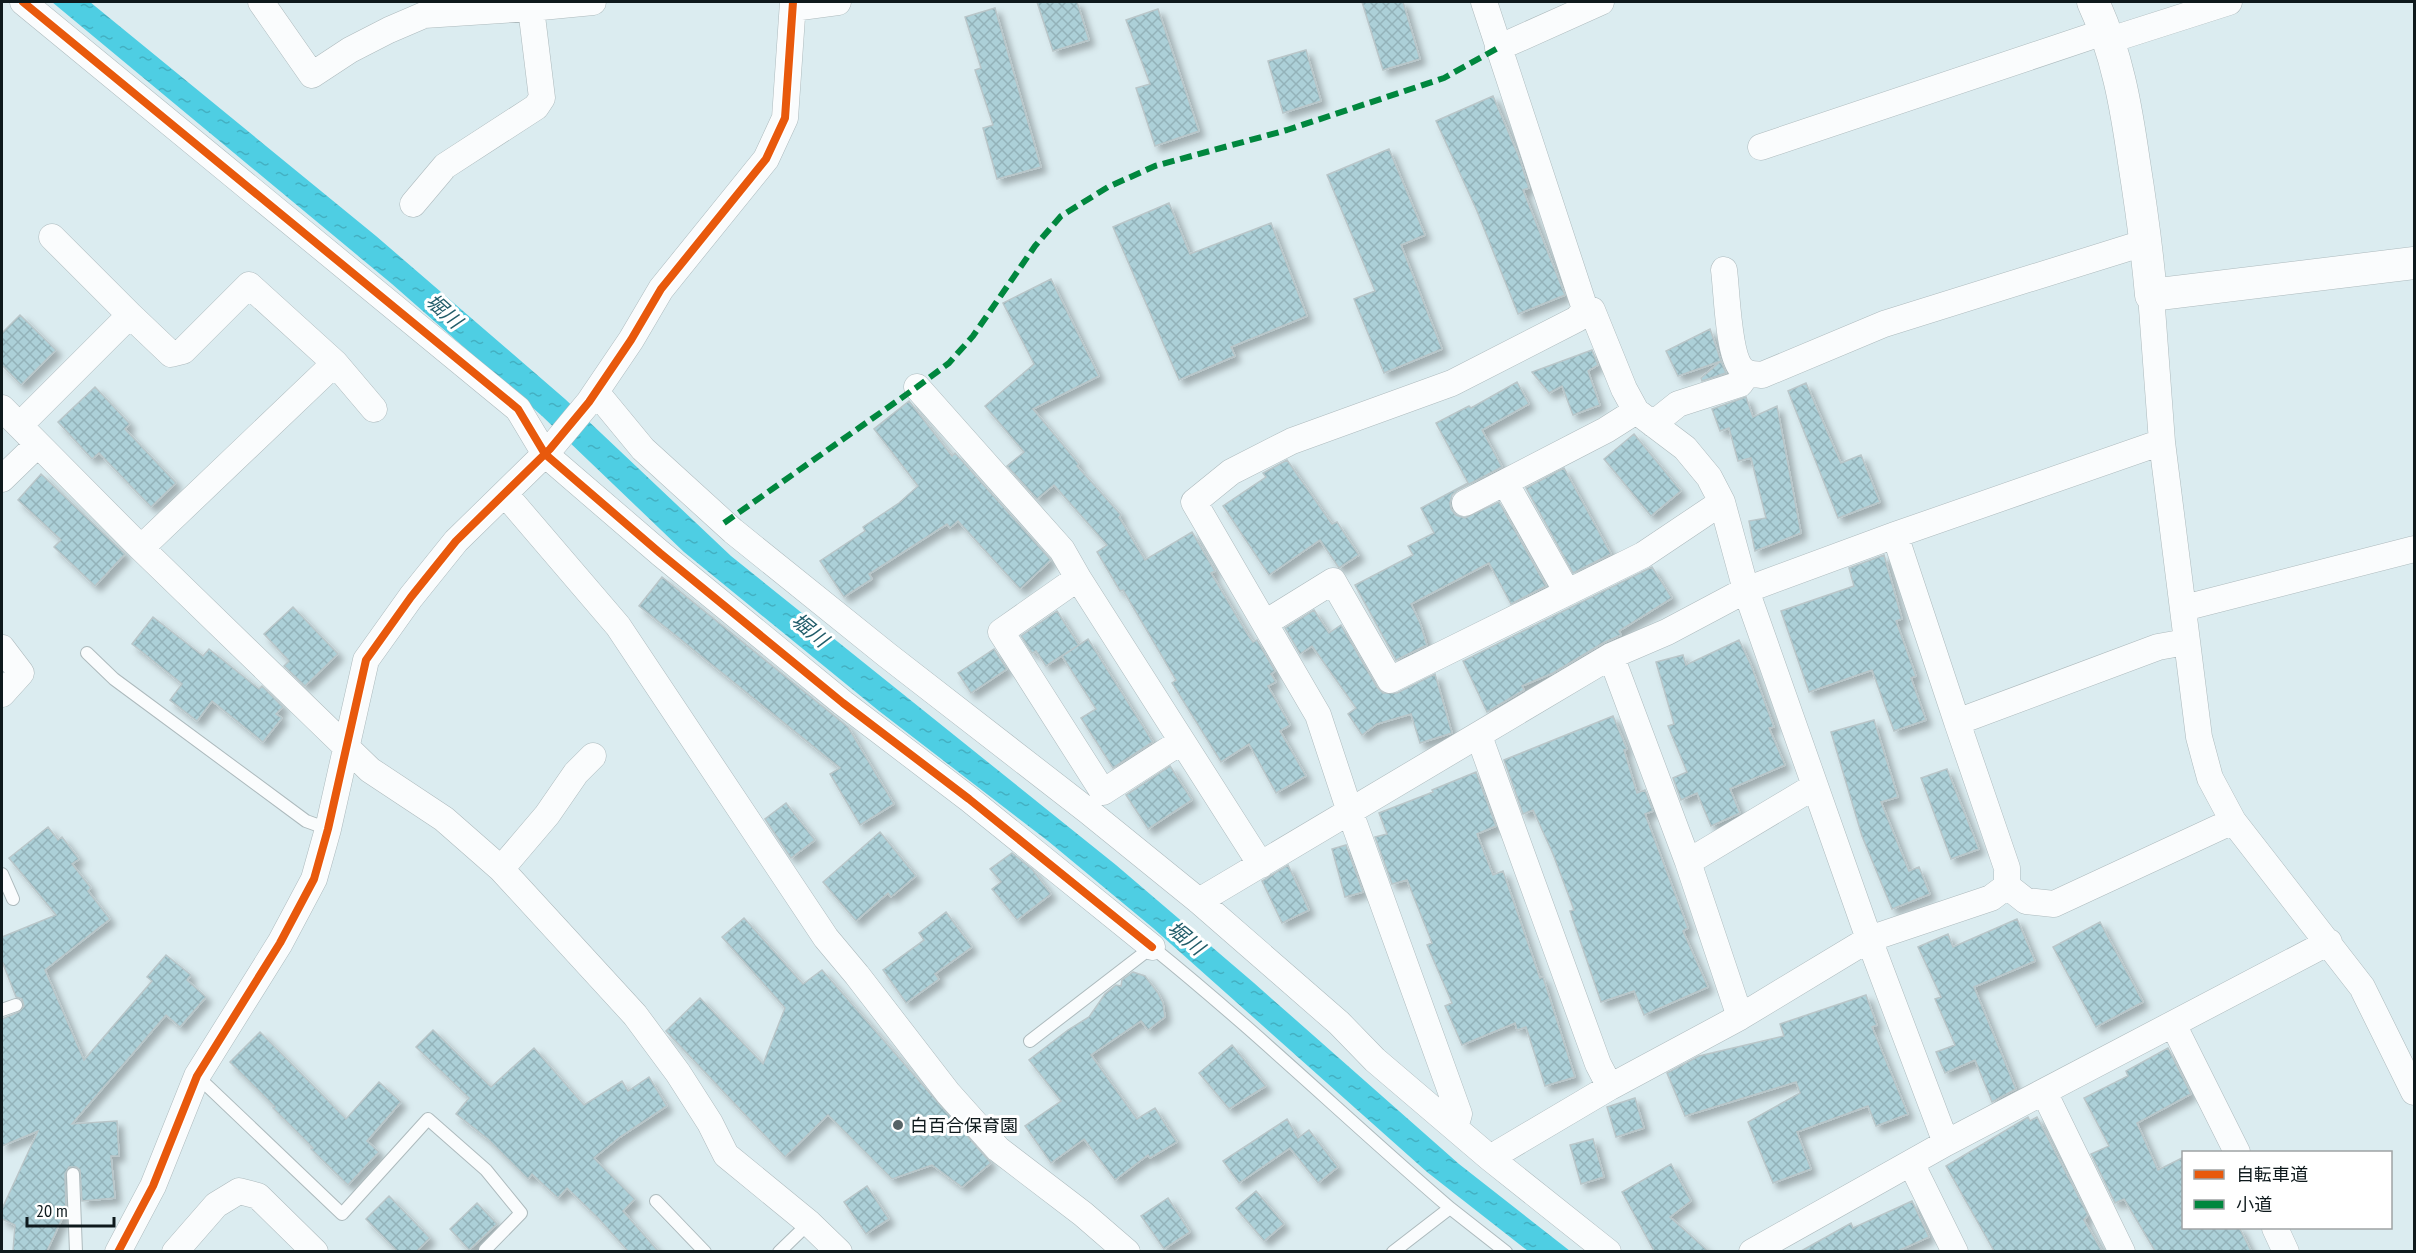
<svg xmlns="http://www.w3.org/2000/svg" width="2416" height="1253" font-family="'PT Sans Narrow','Noto Sans JP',sans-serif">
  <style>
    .water { fill: url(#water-ripples) }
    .building { fill: url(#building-cross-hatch); stroke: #b9c6c9; stroke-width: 1.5; filter: url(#shadow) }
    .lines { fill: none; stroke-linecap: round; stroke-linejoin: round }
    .service-casing { stroke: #adbabd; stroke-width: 14 }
    .minor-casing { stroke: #adbabd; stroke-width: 27 }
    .tertiary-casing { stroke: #adbabd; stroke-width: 33 }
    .service { stroke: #fafcfd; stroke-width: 12 }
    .minor { stroke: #fafcfd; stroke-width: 26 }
    .tertiary { stroke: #fafcfd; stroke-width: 32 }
    .quiet { stroke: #00873e; stroke-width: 6; stroke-dasharray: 12 6; stroke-linecap: butt }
    .cycleway-casing { stroke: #fff; stroke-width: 11 }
    .cycleway { stroke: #e8590c; stroke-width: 8 }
    .poi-dot { fill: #566366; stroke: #fff; stroke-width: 2 }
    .labels { text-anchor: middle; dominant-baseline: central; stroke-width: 6; stroke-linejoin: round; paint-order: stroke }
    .poi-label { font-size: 18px; fill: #0e191c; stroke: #fff; text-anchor: start }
    .water-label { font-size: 20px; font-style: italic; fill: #225d6a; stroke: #fff }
  </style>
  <defs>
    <pattern id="water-ripples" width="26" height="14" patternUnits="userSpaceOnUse" patternTransform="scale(1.5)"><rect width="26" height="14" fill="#4ecee3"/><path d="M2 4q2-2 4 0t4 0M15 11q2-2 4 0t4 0" fill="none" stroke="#43b0c2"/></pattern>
    <pattern id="building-cross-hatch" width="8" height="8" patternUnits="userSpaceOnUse" patternTransform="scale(1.5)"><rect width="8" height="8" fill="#acd0d8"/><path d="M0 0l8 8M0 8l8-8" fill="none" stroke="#93b2b9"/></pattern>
    <filter id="shadow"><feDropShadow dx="5.5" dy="5.5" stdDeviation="3" flood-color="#0004"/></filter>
  </defs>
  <rect width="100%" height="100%" fill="#dbecf0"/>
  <path class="water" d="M52,2H90L376,236L565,399L731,556L1116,865L1254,983L1459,1164L1570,1251H1528L1427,1172L1153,928L1048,841L879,711L684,552L542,416L392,284Z"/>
  <path class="building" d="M1037,2H1077L1089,40L1053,51Z
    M1362,2H1403L1420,59L1383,70Z
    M995,8L1041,167L997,179L983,128L993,125L975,70L981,68L965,17Z
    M1158,9L1199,131L1155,146L1136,88L1150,84L1126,20Z
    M1306,50L1321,101L1283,113L1268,61Z
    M1493,96L1519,157L1529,188L1523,190L1565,295L1518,314L1477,211L1436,121Z
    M1389,149L1425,235L1401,245L1442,349L1384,373L1354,299L1375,291L1327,175Z
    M1169,203L1190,254L1271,223L1307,316L1231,347L1235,356L1179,380L1113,227Z
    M1051,279L1099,376L1033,409L1079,464L1077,466L1121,515L1119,517L1145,560L1192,532L1215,571L1211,573L1248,635L1253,642L1257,640L1275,671L1271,674L1276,682L1268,686L1290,725L1280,731L1306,776L1276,793L1249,744L1221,762L1172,683L1176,680L1123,590L1120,591L1097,552L1107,545L1054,485L1037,499L1007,466L1024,452L985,406L1034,364L1003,303Z
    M20,315L56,350L21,385L2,365V333Z
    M1710,329L1721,361L1678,376L1666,351Z
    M1592,350L1598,365L1588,371L1600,405L1573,415L1562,386L1549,393L1532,372Z
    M1721,361L1726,373L1702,381L1701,378Z
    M1517,382L1529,404L1482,430L1502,467L1458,490L1452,495L1450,503L1451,509L1456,515L1465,518L1499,502L1546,586L1511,604L1489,563L1411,604L1420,623L1427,645L1396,660L1355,585L1413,555L1408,546L1434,533L1421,508L1468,483L1436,423L1469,406L1471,408Z
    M1806,383L1841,463L1861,455L1880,502L1838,518L1788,391Z
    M95,387L130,424L125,429L176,483L151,507L99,453L92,459L58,422Z
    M1746,397L1753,417L1777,406L1801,533L1755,551L1749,521L1766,518L1751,458L1738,461L1729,428L1720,431L1712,409Z
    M909,401L952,456L955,453L1050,559L1051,560L1020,589L958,521L950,528L947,524L869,574L872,579L844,597L820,561L865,531L863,527L899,503L918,486L874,429Z
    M1634,434L1681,491L1651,516L1604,459Z
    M1287,460L1332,524L1337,522L1359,555L1339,568L1320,540L1269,575L1223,506L1266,477L1263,473Z
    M1564,468L1611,554L1573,573L1526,488Z
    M41,474L125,554L95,586L54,547L61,540L18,500Z
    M1884,555L1902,619L1896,621L1916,676L1911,678L1926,720L1894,731L1872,670L1809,692L1781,611L1854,586L1849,568Z
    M1652,567L1672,598L1619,631L1621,635L1603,643L1553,673L1522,686L1524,690L1487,712L1463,661Z
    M662,577L848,727L894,804L860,825L830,774L840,768L639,606Z
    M293,607L338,654L305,686L284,666L289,661L264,634Z
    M1314,610L1329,633L1341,625L1377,687L1383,693H1397L1435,674L1452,733L1420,743L1411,714L1377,724L1362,735L1348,714L1356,708L1312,646L1300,654L1285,628Z
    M1057,611L1079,645L1046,666L1036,651L1032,653L1021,636Z
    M153,617L203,656L209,649L259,689L262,686L283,707L276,714L282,718L263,742L212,701L197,721L170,700L182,684L132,644Z
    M1088,639L1153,742L1113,768L1081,718L1096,709L1062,656Z
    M1739,640L1751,665L1774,727L1769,728L1785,765L1730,789L1740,813L1711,826L1697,793L1681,800L1673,778L1687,772L1668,726L1674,724L1656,662L1683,655L1686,665Z
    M994,649L1007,669L971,693L958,673Z
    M1613,716L1627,749L1624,750L1637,793L1645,790L1653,811L1645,814L1688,928L1683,931L1708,987L1644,1015L1634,991L1601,1002L1570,911L1574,910L1553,854L1533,810L1523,814L1504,760Z
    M1874,720L1898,797L1881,802L1909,871L1919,867L1930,894L1892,909L1862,836L1831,732Z
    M1170,766L1192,800L1148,829L1126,795Z
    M1947,769L1979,849L1951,859L1921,778Z
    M1476,772L1496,826L1477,834L1493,875L1503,871L1540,978L1543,977L1575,1077L1545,1086L1526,1027L1517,1030L1515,1023L1462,1045L1445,1006L1452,1003L1427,945L1432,943L1407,880L1392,884L1375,837L1387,834L1379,813L1433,792L1432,790Z
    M786,803L815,840L791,858L765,819Z
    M48,827L58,840L62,837L79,859L72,864L91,888L88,891L110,919L45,970L84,1060L152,981L147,977L166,955L191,975L187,980L206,997L180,1027L166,1015L72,1124L117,1121L119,1156H111L115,1198L82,1201L80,1170L76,1167H69L65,1174L66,1210L47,1251H13L15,1225L2,1219V1209L38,1131L2,1146V1019L19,1012L24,1006L22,999L16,997L2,961V937L56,915L9,858Z
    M880,832L916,876L891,897L888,893L856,921L823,882Z
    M1346,845L1363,892L1345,897L1332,849Z
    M1012,853L1032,869L1051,894L1017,920L992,889L1001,882L990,869Z
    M1288,865L1309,910L1282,923L1262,881Z
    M946,912L972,947L935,974L939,979L906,1003L883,970L924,940L919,933Z
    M744,918L803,984L822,970L991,1163L962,1187L932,1165L892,1179L828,1115L785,1157L666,1031L700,998L763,1064L785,1008L722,937Z
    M2017,919L2035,961L1974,987L2016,1089L1992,1102L1975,1060L1945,1073L1936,1052L1955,1045L1935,999L1941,997L1918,947L1948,934L1953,947Z
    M2100,922L2143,1002L2096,1027L2053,947Z
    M1133,972L1145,976L1158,993L1163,1003L1165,1017L1148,1030L1141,1021L1091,1055L1137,1119L1155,1108L1177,1142L1150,1158L1148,1155L1115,1180L1084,1139L1051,1163L1025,1126L1061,1101L1029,1060L1068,1030L1089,1017L1105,994L1116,985L1121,986L1122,980Z
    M1866,995L1877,1025L1872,1027L1908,1114L1876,1126L1868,1106L1797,1132L1811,1169L1773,1183L1748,1122L1800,1093L1796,1082L1685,1116L1667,1073L1699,1056L1784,1036L1780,1024Z
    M433,1030L491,1087L534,1048L584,1105L622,1081L628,1091L649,1077L667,1106L620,1137L594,1158L635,1199L623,1211L658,1251H628L598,1218L567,1188L558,1198L532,1174L528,1179L488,1139L456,1114L469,1098L416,1047Z
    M260,1032L346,1119L379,1082L401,1102L367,1141L379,1152L348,1185L311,1149L313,1148L273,1108L275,1107L230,1062Z
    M1232,1045L1266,1086L1229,1109L1199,1073Z
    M2168,1048L2191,1094L2137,1123L2158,1170L2184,1157V1227H2239L2251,1251H2155L2124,1199L2115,1203L2091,1154L2109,1146L2084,1098L2128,1076L2126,1071Z
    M1635,1098L1644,1128L1616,1137L1607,1107Z
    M2028,1117L2030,1121L2037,1117L2088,1215L2084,1220L2102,1251H1994L1946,1166Z
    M1287,1119L1298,1138L1309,1130L1338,1167L1318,1183L1290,1148L1239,1183L1223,1161Z
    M1593,1139L1604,1177L1581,1184L1570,1145Z
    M1671,1164L1691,1201L1670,1217L1708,1251H1654L1622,1192Z
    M867,1186L889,1219L866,1234L844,1202Z
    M1256,1191L1284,1224L1264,1241L1236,1208Z
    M389,1196L430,1238L417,1251H397L366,1219Z
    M1168,1198L1190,1232L1164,1249L1141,1216Z
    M1912,1201L1929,1237L1898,1251H1801L1851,1223L1853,1228Z
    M477,1203L497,1224L469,1250L450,1229Z"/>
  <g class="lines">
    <g class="service-casing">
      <path id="service" d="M87,653L114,679L306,821L328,829
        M2,874L13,899
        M2,1010L16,1005
        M1030,1041L1152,947C1255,1030 1350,1122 1450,1208
        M197,1076L342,1214L428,1119L486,1170L521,1213L485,1250
        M73,1174L76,1252
        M656,1201L705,1252
        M779,1252L809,1223
        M1393,1252L1450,1208L1506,1252"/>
    </g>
    <g class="minor-casing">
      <path id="minor" d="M23,2L518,409L545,454L660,553L843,703L969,799L1152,947
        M261,2L312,75L350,50L389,30L424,15L531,8
        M1484,2L1585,309L1592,310L1624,389L1636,411L1685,448L1709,477L1722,502L1746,590L1869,939L1946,1143
        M793,8L838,2
        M2110,40L2229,2
        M1498,48L1601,2
        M1761,147L2107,31
        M413,204L445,166L536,107L542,98L531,8L593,2
        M1724,270C1727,292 1728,353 1741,368C1747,375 1754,374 1762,375L1884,324L2147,242
        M2151,295L2162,442L2199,737L2210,778L2233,821L2362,987L2414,1092
        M130,315L171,354L183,351L249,285L335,363L374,409
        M917,387L1062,550L1078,578L1001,632L1103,792L1182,741
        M596,392L643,449L733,531L887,655L1088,811L1199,901L1339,1023L1375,1060L1490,1158L1608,1252
        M2,408L141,548L370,770L444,819L501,869L635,1015L678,1073L710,1123L726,1155L809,1223L839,1252
        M1653,424L1678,404L1740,384L1747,374
        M20,425L130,315L52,237
        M2,479L37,445
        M1506,484L1567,592
        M505,494L618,626L826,938L857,975L948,1093L998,1149L1083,1214L1127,1252
        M1465,503L1606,430L1636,411
        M1895,535L1957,722L2158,647L2186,642
        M141,548L335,363
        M1078,578L1261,865
        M2184,608L2414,549
        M1265,623L1333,581L1390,680L1643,555L1722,502
        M2,648L21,673L2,694
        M1611,656L1688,862
        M1479,736L1598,1064L1610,1087L1740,1017
        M1815,786L1688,862L1740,1017L1869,939L1991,898L2007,886V868L1957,722
        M501,869L547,815L576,773L593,756
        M2007,886L2026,901L2054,904L2233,821
        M1199,901L1611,656L1667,632L1746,590L1895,535L2162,442
        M2173,1024L2237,1152
        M2044,1092L2122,1252
        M1455,1128L1459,1114L1350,812L1318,715L1194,502L1231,472L1292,441L1452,383L1577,319L1585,309
        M1490,1158L1610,1087
        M1911,1163L1955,1252
        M2275,1228L2286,1252
        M118,1252L153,1186L197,1076L280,943L314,879L328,829L366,660L411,597L456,541L550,449L589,402L631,340L661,289L766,159L785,118L793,2
        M175,1252L216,1205L239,1191L258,1196L315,1252
        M1752,1252L1946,1143L2329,942"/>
    </g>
    <g class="tertiary-casing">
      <path id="tertiary" d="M2093,2C2117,53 2126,106 2134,162C2141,206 2147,250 2151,295L2414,263"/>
    </g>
    <use href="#service" class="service"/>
    <use href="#minor" class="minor"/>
    <use href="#tertiary" class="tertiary"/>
    <path class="quiet" d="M724,523L917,387L949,363L973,336L1035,246L1061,216L1108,187L1155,166L1287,130L1444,78L1498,48"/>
    <g class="cycleway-casing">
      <path id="cycleway" d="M23,2L518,409L545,454L660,553L843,703L969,799L1152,947
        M118,1252L153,1186L197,1076L280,943L314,879L328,829L366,660L411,597L456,541L550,449L589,402L631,340L661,289L766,159L785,118L793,2"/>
    </g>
    <use href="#cycleway" class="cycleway"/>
  </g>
  <circle class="poi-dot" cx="898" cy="1125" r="6"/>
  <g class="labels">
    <g class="poi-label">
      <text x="910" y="1125">白百合保育園</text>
    </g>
    <g class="water-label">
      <text transform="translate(444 311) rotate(42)">堀川</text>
      <text transform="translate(810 630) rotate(39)">堀川</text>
      <text transform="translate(1186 938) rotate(39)">堀川</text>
    </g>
  </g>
  <rect width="2416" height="1253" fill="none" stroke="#0e191c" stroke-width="6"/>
  <rect x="2182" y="1151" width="210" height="78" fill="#ffffff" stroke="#9fa3a4" stroke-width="1.5"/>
  <rect x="2194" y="1170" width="30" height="9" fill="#e8590c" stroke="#9fa3a4" stroke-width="1.5"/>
  <text x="2236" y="1181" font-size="18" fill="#0e191c">自転車道</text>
  <rect x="2194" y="1200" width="30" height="9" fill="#00873e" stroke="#9fa3a4" stroke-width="1.5"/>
  <text x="2236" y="1211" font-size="18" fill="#0e191c">小道</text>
  <path d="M27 1217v9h87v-9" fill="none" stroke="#0e191c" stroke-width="3"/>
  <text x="36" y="1217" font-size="18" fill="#0e191c" stroke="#ffffff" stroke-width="4.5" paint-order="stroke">20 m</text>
</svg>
